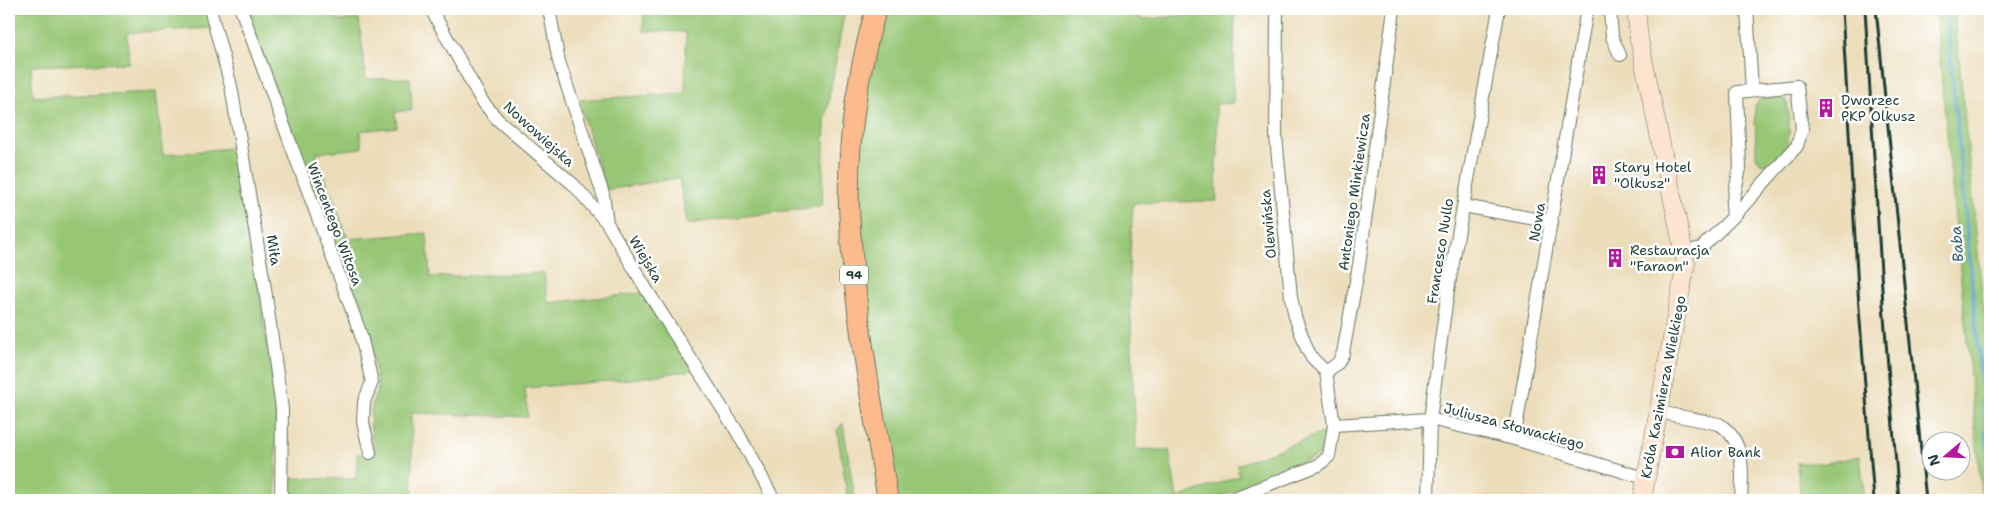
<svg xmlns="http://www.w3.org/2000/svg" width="1999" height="509" font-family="'Shantell Sans',sans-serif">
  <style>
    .green { fill: #97c674; stroke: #5b8254 }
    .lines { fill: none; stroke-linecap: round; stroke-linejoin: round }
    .stream { stroke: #63a4d7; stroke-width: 3 }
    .street-casing { stroke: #677563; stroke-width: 14 }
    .secondary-casing { stroke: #677563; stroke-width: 19 }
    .primary-casing { stroke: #677563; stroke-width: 22 }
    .street { stroke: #fff; stroke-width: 12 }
    .secondary { stroke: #fde4d1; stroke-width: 18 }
    .primary { stroke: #fbbb8d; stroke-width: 20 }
    .rail { stroke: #1f3d34; stroke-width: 3 }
    .labels { text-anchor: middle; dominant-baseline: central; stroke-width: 5; stroke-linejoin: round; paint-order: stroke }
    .shield { fill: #fff; stroke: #627771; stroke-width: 1 }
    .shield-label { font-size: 12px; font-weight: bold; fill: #1f3d34 }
    .poi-label { font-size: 14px; fill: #1f3d34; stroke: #fff; text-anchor: start }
    .street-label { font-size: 14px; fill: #1f3d34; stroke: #fff }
    .water-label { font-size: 15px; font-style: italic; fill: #37616d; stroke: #fff }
  </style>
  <rect width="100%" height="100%" fill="#fff"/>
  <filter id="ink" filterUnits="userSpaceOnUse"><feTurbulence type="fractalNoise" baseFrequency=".02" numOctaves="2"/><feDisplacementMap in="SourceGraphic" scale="10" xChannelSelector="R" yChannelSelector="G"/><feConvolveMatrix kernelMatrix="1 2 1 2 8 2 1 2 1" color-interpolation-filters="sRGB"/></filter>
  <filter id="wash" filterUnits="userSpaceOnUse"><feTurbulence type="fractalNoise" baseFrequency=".0096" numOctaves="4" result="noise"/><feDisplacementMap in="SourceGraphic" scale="20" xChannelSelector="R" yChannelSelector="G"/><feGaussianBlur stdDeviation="1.12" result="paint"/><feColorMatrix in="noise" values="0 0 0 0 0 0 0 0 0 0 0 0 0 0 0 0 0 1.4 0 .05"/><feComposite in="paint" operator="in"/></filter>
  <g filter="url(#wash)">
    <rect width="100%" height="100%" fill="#ecddba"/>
    <path class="green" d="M9,9H205L211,28L127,33L129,63L31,66L33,97L156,92L163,155L238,147L276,407V500H9Z
      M246,9H335L337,21L359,19L366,79L410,78L412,110L395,112L397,127L360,131L362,148L316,153L348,239L427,233L430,277L544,273L548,303L642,293L694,370L631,379L525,388L528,417L411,413L413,500H287L286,478L356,479L357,454H375C370,430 367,411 378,389C369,318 337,249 310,184C287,126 267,67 246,9Z
      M644,9H845L825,121L822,206L687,224L679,178L606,190L578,100L685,93L686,32L643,31Z
      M882,9H1141V20L1235,9L1233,103L1216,104L1218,158L1216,160L1217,201L1133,203L1129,270L1136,449L1169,450L1177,498L1239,476L1237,465L1325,432V453L1213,500H892L860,285L857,130Z
      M1935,9H1954L1990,373V500H1982Z
      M1767,98H1784L1787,102C1790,123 1795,169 1760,163L1756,157L1755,106L1759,100Z
      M843,423L855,500H848L837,430Z
      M1860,456L1865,500H1801L1797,463H1826Z"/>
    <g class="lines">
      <path class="stream" d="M1946,9L1990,476"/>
    </g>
  </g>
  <g filter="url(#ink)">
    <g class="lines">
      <g class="street-casing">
        <path id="street" d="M210,9L231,86L265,289L282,409L281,500
          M241,9L360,332L372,382L364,402L363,422L370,453
          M431,9L482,101L498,120L574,185L607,223
          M549,9L559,62L603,194L607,223L648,292L738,433L774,500
          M1277,9L1276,136L1291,297L1295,317L1307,349L1312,358L1326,372L1334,425
          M1610,9L1612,37L1620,55
          M1747,9L1752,90
          M1463,206L1552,222
          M1686,252L1701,248L1733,217L1797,146L1802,129L1797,86L1737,92L1740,168L1732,205L1733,217
          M1326,372L1338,363L1343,353L1359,265L1394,9
          M1659,412L1719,424C1745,440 1743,473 1741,500
          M1514,439L1587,9
          M1229,500L1319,465L1329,456L1334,425L1430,419L1514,439L1645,478
          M1428,500L1430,419L1448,290L1499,9"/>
      </g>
      <g class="secondary-casing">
        <path id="secondary" d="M1636,9L1639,39L1686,263L1642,500"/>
      </g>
      <g class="primary-casing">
        <path id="primary" d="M876,9C858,72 847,141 849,207C853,306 872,403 888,500"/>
      </g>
      <use href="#street" class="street"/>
      <use href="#secondary" class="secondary"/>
      <use href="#primary" class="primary"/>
      <path class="rail" d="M1842,9L1859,308L1874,500
        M1865,9L1883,305L1899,500
        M1876,9L1926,500"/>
    </g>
  </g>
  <defs>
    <g id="building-bare" transform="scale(1.5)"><path d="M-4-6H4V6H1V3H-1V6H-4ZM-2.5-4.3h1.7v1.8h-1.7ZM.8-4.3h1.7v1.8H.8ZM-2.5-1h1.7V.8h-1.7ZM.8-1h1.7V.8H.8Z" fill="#b5179e" stroke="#fff" stroke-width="2.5" paint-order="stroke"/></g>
    <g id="bank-bare" transform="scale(1.5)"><path d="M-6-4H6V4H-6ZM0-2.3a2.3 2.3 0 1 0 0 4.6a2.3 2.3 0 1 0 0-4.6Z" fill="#b5179e" stroke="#fff" stroke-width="2.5" paint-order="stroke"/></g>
  </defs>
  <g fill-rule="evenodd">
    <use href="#building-bare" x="1826" y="108"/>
    <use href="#building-bare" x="1599" y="175"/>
    <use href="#building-bare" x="1615" y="258"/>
    <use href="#bank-bare" x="1675" y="452"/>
  </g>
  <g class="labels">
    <rect class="shield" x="840" y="265.5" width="28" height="19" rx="4"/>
    <g class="shield-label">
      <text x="854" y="275">94</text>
    </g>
    <g class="poi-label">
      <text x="1841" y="100">Dworzec<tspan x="1841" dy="16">PKP Olkusz</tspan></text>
      <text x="1614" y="167">Stary Hotel<tspan x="1614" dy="16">"Olkusz"</tspan></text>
      <text x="1630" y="250">Restauracja<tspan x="1630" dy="16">"Faraon"</tspan></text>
      <text x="1690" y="452">Alior Bank</text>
    </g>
    <g class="street-label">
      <text transform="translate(539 134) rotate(42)">Nowowiejska</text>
      <text transform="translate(1354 192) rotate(-82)">Antoniego Minkiewicza</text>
      <text transform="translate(1537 222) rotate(-80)">Nowa</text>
      <text transform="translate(335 224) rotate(69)">Wincentego Witosa</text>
      <text transform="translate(1268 224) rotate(-95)">Olewińska</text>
      <text transform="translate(274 250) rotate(81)">Miła</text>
      <text transform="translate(1440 251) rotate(-81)">Francesco Nullo</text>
      <text transform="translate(646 259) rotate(59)">Wiejska</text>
      <text transform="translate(1663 387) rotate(-79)">Króla Kazimierza Wielkiego</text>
      <text transform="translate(1514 426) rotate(15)">Juliusza Słowackiego</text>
    </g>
    <g class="water-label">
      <text transform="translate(1957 244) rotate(-95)">Baba</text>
    </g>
  </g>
  <rect width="1999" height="509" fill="none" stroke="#fff" stroke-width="30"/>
  <g transform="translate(1946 456) rotate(251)"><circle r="24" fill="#ffffff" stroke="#a5b1ae"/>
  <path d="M0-4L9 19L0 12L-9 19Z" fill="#b5179e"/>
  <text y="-8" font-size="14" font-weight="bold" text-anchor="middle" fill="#1f3d34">N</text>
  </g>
</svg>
